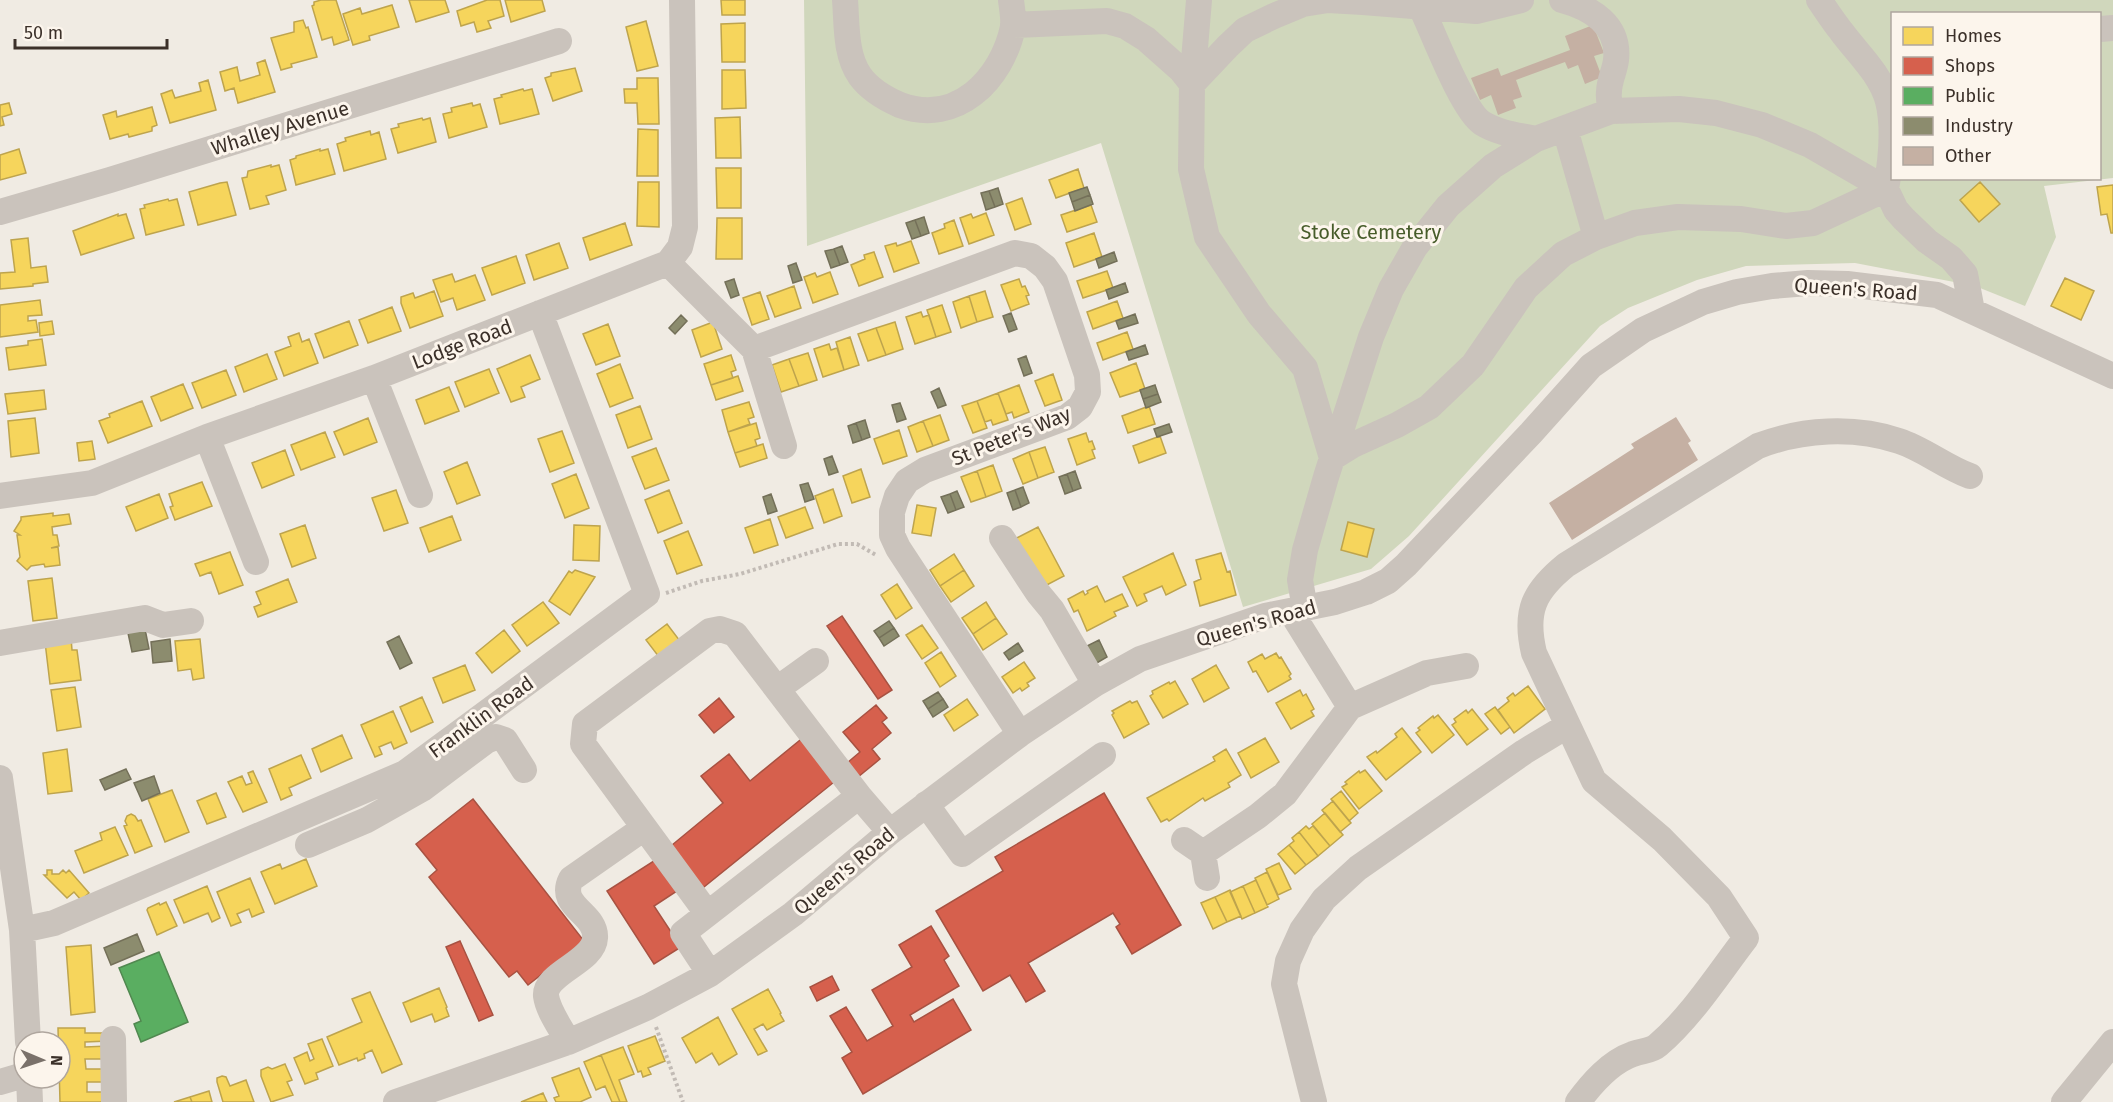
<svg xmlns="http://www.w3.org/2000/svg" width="2113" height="1102" font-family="'Fira Sans',sans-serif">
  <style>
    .green { fill: #d0d7bc; fill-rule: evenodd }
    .homes { fill: #f6d55c; stroke: #bea44d; stroke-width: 1.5 }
    .shops { fill: #d6604d; stroke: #a85242; stroke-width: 1.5 }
    .public { fill: #5aae61; stroke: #518850; stroke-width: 1.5 }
    .industry { fill: #8c8c6e; stroke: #747059; stroke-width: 1.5 }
    .building { fill: #c5b0a3 }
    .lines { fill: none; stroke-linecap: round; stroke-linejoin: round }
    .path { stroke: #c2bbb5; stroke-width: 4; stroke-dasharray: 3 3; stroke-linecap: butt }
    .minor { stroke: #cac3bc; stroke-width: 26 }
    .labels { text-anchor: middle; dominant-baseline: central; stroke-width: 6; stroke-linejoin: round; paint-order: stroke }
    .street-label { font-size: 20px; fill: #3b3029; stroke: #fcf5ec }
    .park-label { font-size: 20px; fill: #475c2a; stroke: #fcf5ec }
  </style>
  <rect width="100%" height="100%" fill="#f0ebe3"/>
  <path class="green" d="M804,0H2113V178L2044,186L2056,237L2025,306L1975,286L1855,263L1746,266L1697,280L1628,308L1600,326L1409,536L1371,569L1243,607L1101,143L807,246ZM1892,14H2100V178H1892Z"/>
  <path class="homes" d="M321,0H336L349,40L334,45L332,37L322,40L312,6L314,5V2Z
    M409,0H445L449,12L416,22Z
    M487,0H500L504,16L488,21L491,28L477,32L474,22L461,26L457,11Z
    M505,0H542L545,11L511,22Z
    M721,0H745V15H722Z
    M392,5L399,27L369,36L370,40L353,45L343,14L360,8L362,14Z
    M303,20L306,28L308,27L317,57L291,64L292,67L281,70L271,38L294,32V22Z
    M646,21L658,66L637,71L626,27Z
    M745,23V62H722L721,24Z
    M265,60L275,92L238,103L234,88L225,91L220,72L237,67L240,81L260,75L257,63Z
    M575,68L582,91L553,101L545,78L551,76V73Z
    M722,70H745L746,108L722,109Z
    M637,78H658L659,124H638L637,103H625L624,89H637Z
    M208,80L216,110L170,123L161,94L172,90L175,98L201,91L199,83Z
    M523,89L524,91L532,89L539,114L500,124L494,99L502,97L501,95Z
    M9,103L12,114L2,117L4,125L0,126V105Z
    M472,103L473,106L480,104L487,127L449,138L443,114L452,112L451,108Z
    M152,107L157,125L152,127V131L129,137L128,134L110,139L103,115L116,111L117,117Z
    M740,117L741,158H716L715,118Z
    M422,118L423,120L430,118L436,142L398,153L391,129L399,127L398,124Z
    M638,129L658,130V176H637Z
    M370,131L371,135L379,132L386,159L344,171L337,144L346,141L345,138Z
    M19,149L26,173L0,180V155Z
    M320,149V151L328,149L335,174L296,185L290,160L296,158V156Z
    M271,165V167L279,165L286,190L266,196L269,204L250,209L242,178L247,177L248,171Z
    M716,168H741V208H717Z
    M1078,169L1084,188L1056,198L1049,180Z
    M227,182L236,215L198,225L189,192L220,183Z
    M638,182H659V227L637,226Z
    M1980,182L2000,204L1979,222L1960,200Z
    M2113,185V233H2111L2107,214L2101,215L2097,187Z
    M1022,198L1031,224L1015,230L1006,204Z
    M168,199L169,201L177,199L184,225L146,235L140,209L145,208L144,205Z
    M1091,205L1097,222L1067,232L1061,215Z
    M986,213L994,235L969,244L960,218L971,214L973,218Z
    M118,214V216L126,214L134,238L81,255L73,231Z
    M717,218H742V259H716Z
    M954,220L963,246L939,254L932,233L945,228L944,224Z
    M625,223L632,245L590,260L583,238Z
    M1094,233L1102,257L1074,267L1066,243Z
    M28,238L31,268L46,266L48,282L33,284V286L0,289V273L15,272L11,240Z
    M911,241L919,263L894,272L885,246L896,243L897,246Z
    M559,243L568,268L534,280L526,255Z
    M874,252L883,277L859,286L851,265L865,259L864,255Z
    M516,256L525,283L492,295L482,268Z
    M1107,271L1113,288L1083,298L1077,281Z
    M830,272L838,294L813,303L804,277L815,273L817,277Z
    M452,274L455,282L475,275L485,300L457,310L453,298L441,302L433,280Z
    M2065,278L2094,291L2081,320L2051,306Z
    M1019,279L1022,287L1025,286L1029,295L1026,296L1029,304L1011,311L1001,285Z
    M794,286L801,308L775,317L767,296Z
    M434,291L443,316L410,328L401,303V297L413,293L415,298Z
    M985,291L993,317L977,322L969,296Z
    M760,292L769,319L752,325L743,298Z
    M969,296L977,322L961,328L953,302Z
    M40,300L42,315L28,316V321L36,320L38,332L0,337V305Z
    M1117,301L1123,318L1093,329L1087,312Z
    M942,305L951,332L936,337L927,310Z
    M392,307L401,331L368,343L359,320Z
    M921,312L923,317L929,315L936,337L915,344L906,317Z
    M52,321L54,334L40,336L39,323Z
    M349,321L358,345L324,358L315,334Z
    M713,322L722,349L701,357L692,330Z
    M895,322L903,349L886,355L876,328Z
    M608,324L620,356L596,365L583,334Z
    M876,328L886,355L868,361L858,334Z
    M1127,332L1133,349L1103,360L1097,343Z
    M299,333L302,342L309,339L318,363L284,376L275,352L291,346L288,337Z
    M850,337L859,365L844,370L836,342Z
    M42,339L46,365L9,370L6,348L28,345V341Z
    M829,344L831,350L837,348L844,370L823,377L814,349Z
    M808,353L817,380L799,386L789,359Z
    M267,354L277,379L244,392L235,367Z
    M530,355L540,379L521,387L525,397L511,402L497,369Z
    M731,355L736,370L731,372L733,378L711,385L704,364Z
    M789,359L799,386L781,392L772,365Z
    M1136,363L1145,389L1120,397L1110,373Z
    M620,364L633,398L610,407L597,374Z
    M489,369L499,393L465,407L455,382Z
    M226,370L236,395L202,408L192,383Z
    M1053,374L1062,400L1045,406L1035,381Z
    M738,376L743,391L716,400L711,385Z
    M183,384L193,408L161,421L151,397Z
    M1019,385L1029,412L1014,418L1012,412L1006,414L998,393Z
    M449,387L459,411L425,424L416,400Z
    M44,390L46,409L8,414L5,394Z
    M998,393L1008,420L993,425L991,420L985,422L977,401Z
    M142,401L152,426L108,443L99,421L110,417L109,414Z
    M977,401L987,428L973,433L962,406Z
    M749,402L754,417L748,419L750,424L728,432L722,410Z
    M640,406L652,439L628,448L616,415Z
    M1149,406L1155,424L1128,433L1122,416Z
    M940,415L949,440L933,446L923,421Z
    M35,418L39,453L11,457L8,421Z
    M368,418L377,442L344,455L334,432Z
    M923,421L933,446L917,452L908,427Z
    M756,423L760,438L755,440L757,446L735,453L728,432Z
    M899,430L907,456L883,464L874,439Z
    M562,431L574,463L550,472L538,439Z
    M325,432L335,457L301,470L291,445Z
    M1086,433L1089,442L1092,441L1095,449L1092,450L1095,458L1077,465L1068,439Z
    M1160,436L1166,453L1139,463L1133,446Z
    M92,441L95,459L79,461L77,443Z
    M763,444L767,458L740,467L735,453Z
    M1045,447L1054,472L1038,478L1029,452Z
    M656,448L669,480L645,489L632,457Z
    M285,450L294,475L262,488L252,463Z
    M1029,452L1038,478L1023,484L1013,459Z
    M467,462L480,495L457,504L444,472Z
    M993,465L1002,491L986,497L977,471Z
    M861,469L870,497L852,503L843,476Z
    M977,471L986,497L971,502L961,477Z
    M576,474L589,508L565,518L552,484Z
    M202,482L212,506L175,520L170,507L173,506L169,494Z
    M833,489L842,516L824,523L815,496Z
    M396,490L408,523L384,531L372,498Z
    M669,490L682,523L658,533L645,500Z
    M159,494L168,518L136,531L126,507Z
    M917,505L936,508L931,536L912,533Z
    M805,507L813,528L786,538L778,517Z
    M53,513V516L69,514L71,524L52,527L53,535H57L59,546L51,548L58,547L60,565L45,567L44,564L31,566L27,570L17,561L20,557L17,535H20L14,531L21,520V517Z
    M452,516L461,540L429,552L420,528Z
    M770,519L778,545L754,553L745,528Z
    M1348,522L1374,529L1367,557L1341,550Z
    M305,525L316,558L292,567L280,534Z
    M574,525L600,526L599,561L573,560Z
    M1038,527L1064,576L1041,588L1011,541Z
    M688,531L702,565L677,574L664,541Z
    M230,552L243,585L219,594L211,572L200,576L195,564Z
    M1173,553L1186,585L1166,595L1162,586L1144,594L1147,601L1137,606L1123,577Z
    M1221,553L1227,572L1230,571L1236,595L1200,606L1194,582L1201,579L1196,560Z
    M954,554L964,570L940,586L930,570Z
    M575,570L595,577L570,615L549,601L569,571L572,573Z
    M964,570L974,586L951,602L940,586Z
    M52,578L57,618L33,621L28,581Z
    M288,579L297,602L258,617L254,607L261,604L256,592Z
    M897,584L912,608L896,619L881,595Z
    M1097,586L1105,602L1122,594L1128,606L1114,612L1116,616L1087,631L1078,610L1074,612L1068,599L1083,591L1085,595L1088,593L1087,591Z
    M543,602L559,623L527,646L512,625Z
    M986,602L996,618L973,634L962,618Z
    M996,618L1007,634L983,650L973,634Z
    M667,624L680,641L659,657L646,640Z
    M922,625L938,648L922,659L906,635Z
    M504,630L520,651L492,673L476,653Z
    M71,638L72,650H77L81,680L50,684L45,642Z
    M200,639L204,678L193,680L191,669L178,671L175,641Z
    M941,652L956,676L940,687L925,663Z
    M1276,653L1279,658L1281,657L1291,674L1289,676L1291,679L1268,692L1256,671L1253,672L1248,662L1262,654L1265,659Z
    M1024,662L1035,678L1027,683L1029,686L1022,691L1020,688L1013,693L1002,677Z
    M465,665L475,690L443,703L433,678Z
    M1216,665L1229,688L1204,702L1192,679Z
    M1175,681L1188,704L1163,718L1150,696L1153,694L1152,691L1169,682L1170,684Z
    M1528,686L1545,709L1514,733L1498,710L1509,701L1507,698L1513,693L1515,696Z
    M75,687L81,727L57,731L51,690Z
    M1300,690L1303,696L1306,694L1314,709L1311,711L1314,716L1291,729L1276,703Z
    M422,697L433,722L411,732L400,707Z
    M967,699L978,715L954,731L944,715Z
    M1130,701L1132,703L1137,701L1149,724L1124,738L1112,715L1114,713L1112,711Z
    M1495,707L1510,727L1501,734L1485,714Z
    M1472,709L1488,729L1467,745L1452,725L1456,722L1454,719L1466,710L1468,713Z
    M393,711L407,743L394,749L391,742L379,747L382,754L375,757L361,725Z
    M1438,715L1454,735L1432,753L1416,733L1420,730L1418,728L1433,716L1434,718Z
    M1402,728L1421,752L1386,780L1367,757L1376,751L1377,753L1397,737L1395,734Z
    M342,735L352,758L321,772L312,749Z
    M1265,738L1279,762L1251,778L1238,753Z
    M67,749L72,791L48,794L43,753Z
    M1226,749L1241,775L1228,783L1230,787L1205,801L1203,798L1169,821L1167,819L1161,822L1147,798L1215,761L1213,757Z
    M301,755L311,778L289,788L292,795L281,800L269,769Z
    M1365,770L1382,791L1359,809L1342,787L1347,784L1345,782L1359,771L1360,773Z
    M253,771L267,802L243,812L228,782L242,776L246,785L252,783L248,773Z
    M172,790L189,832L165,842L148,799Z
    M1341,791L1358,813L1349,821L1331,799Z
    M216,793L226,817L207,824L197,801Z
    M1333,801L1351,823L1340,832L1322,810Z
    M1325,813L1343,835L1330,846L1312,824Z
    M131,814L135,816L138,821L141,820L152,846L135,853L124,826L127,825L125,821L127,816Z
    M1306,826L1309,829L1313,826L1330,846L1318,856L1299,832Z
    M115,827L128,855L84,873L75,851L102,840L100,833Z
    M1299,832L1318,856L1306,865L1289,845L1294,841L1292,838Z
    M1289,845L1306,865L1295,874L1278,854Z
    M306,859L317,886L275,904L261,872L280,864L282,869Z
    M1279,863L1291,889L1278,895L1266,869Z
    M47,870H52V874H59L63,870L66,873L69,870L89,893L81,900L74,892L67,898L44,875H47Z
    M1267,872L1279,899L1267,905L1255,878Z
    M250,878L264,912L252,917L249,909L237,914L241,922L231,926L217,892Z
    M1256,880L1268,907L1255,913L1243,886Z
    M207,886L220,918L212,922L208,913L184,923L174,900Z
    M1243,886L1255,913L1242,919L1230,892Z
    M1230,890L1241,916L1227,922L1215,897Z
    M1215,897L1227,922L1213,929L1201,903Z
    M166,902L177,926L157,935L147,910L148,908L159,903L160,905Z
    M91,945L95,1012L71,1015L66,947Z
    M439,988L447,1007L446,1008L449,1016L435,1022L432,1014L411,1022L403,1003Z
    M768,989L781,1013L780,1014L784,1021L767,1030L763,1024L754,1029L767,1051L758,1055L732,1009Z
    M370,992L402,1064L382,1073L372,1050L364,1054L365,1058L358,1061L357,1058L339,1065L327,1037L362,1022L352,999Z
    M718,1017L737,1054L719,1065L712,1053L696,1063L682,1038Z
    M58,1028H85V1033H107L108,1041L85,1042V1047L108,1046V1059H85L86,1069H108V1082H87V1092H109L110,1102H60Z
    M655,1036L665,1061L648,1068L651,1074L643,1077L641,1071L638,1072L628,1046Z
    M322,1039L333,1066L316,1073L318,1079L305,1084L294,1058L307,1052L310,1061L314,1059L308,1044Z
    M623,1047L634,1074L619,1080L627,1102H620L601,1055Z
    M601,1055L620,1102H612L605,1086L596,1090L584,1062Z
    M285,1064L292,1080L287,1082L293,1095L271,1102L261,1076V1070L268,1067L272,1069Z
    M579,1068L591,1097L580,1102H556L554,1098L559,1096L552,1078Z
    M222,1076L226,1077L230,1086L246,1080L254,1102H223L217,1082V1078Z
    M209,1091L212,1102H192L190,1097Z
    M543,1093L547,1102H521Z
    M190,1097L192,1102H174Z"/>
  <path class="shops" d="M842,616L892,690L878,699L827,626Z
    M719,698L734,717L714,733L699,715Z
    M876,705L887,718L882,722L891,733L872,749L880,759L858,777L847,763L860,752L843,732Z
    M805,736L839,778L699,891L666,850L723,803L701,776L729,754L750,781Z
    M1104,793L1181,925L1132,954L1116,927L1120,924L1113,913L1028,963L1045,991L1026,1002L1010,975L983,991L936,911L1003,871L995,857Z
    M473,799L584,941L528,985L517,971L509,977L429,877L437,870L416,844Z
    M660,857L680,889L654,906L681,947L654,964L607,891Z
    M931,926L949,956L944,960L959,986L910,1015L914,1022L953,999L971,1030L863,1094L842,1058L852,1052L830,1016L846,1007L867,1041L893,1026L872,990L912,967L899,945Z
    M460,941L493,1015L479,1021L446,947Z
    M832,976L839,990L817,1001L810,987Z"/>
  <path class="public" d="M159,952L188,1022L141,1042L134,1024L141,1021L119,968Z"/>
  <path class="industry" d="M1087,187L1090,195L1072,202L1069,193Z
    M998,188L1003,204L995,207L989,191Z
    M989,191L995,207L986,210L981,193Z
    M1090,195L1093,204L1075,211L1072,202Z
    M924,217L929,233L921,236L915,220Z
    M915,220L921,236L912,239L906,223Z
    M842,246L848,262L840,265L834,249Z
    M834,249L840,265L831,268L825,251Z
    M1114,252L1117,261L1099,268L1096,259Z
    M796,263L802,280L793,283L788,266Z
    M734,279L739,295L731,298L725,282Z
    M1125,283L1128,292L1109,299L1106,290Z
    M1011,313L1017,329L1009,332L1003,316Z
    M1135,314L1138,323L1119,329L1116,321Z
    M681,315L687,321L675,334L669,328Z
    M1145,345L1148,354L1129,360L1126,352Z
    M1026,356L1032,373L1024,376L1018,359Z
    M1155,385L1158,394L1143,399L1140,390Z
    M939,388L946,405L938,408L931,392Z
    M1158,394L1161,402L1146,408L1143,399Z
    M900,403L906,419L897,422L892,405Z
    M865,420L870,437L862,440L856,423Z
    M856,423L862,440L853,443L848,426Z
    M1169,424L1172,432L1157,437L1154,429Z
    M832,456L838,472L829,475L824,459Z
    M1075,471L1081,488L1073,491L1067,474Z
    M1067,474L1073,491L1065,494L1059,477Z
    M808,483L814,499L805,502L800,485Z
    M1023,487L1029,503L1021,507L1015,490Z
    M1015,490L1021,507L1013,510L1007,493Z
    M957,491L964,507L956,510L950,494Z
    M771,494L777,511L768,514L763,497Z
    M950,494L956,510L948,513L941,497Z
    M889,621L894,628L879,638L874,631Z
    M894,628L899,636L884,646L879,638Z
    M145,629L149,649L132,652L128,633Z
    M399,636L412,663L400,669L387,642Z
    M170,639L172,661L153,663L151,642Z
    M1099,640L1107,657L1095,664L1081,649Z
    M1018,643L1023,651L1009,660L1004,653Z
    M938,692L943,699L928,709L923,701Z
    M943,699L948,707L933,717L928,709Z
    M126,769L131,779L105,790L100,780Z
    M154,776L160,793L142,801L134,783Z
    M137,934L144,951L111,965L104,948Z"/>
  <path class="building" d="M1593,25L1604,53L1594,56L1602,77L1585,84L1578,65L1568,69L1565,62L1516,80L1522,97L1513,100L1516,108L1498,115L1491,95L1480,100L1471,78L1498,68L1501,76L1570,50L1565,36Z
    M1676,417L1691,441L1688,443L1698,460L1572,540L1549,503L1634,448L1631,444Z"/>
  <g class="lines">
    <path class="path" d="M666,593L702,581L740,574L838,544H857L876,555
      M656,1027L683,1102"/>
    <path class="minor" d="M845,0C847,24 845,55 860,76C870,90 884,98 900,105C957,126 1002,79 1013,27C1014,19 1012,9 1011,0
      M1409,0L1421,7C1433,32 1462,110 1482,123C1498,133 1517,135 1536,139
      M1521,0L1476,11L1363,2L1328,0L1303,4L1274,16L1245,30L1228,46L1192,84L1191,169L1207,237L1259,314L1305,368L1332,458L1353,445L1397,425L1429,407L1473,365L1526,288L1563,254L1596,237L1635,223L1678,217L1741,219L1786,226L1813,223L1886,189C1891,161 1895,129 1888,101C1880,73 1857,53 1841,31C1833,21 1826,10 1819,0
      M1562,0C1591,8 1620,25 1616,60C1615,70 1609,81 1609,92C1608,98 1610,105 1611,111
      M1013,25L1107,21L1125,26L1146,39L1181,70L1192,84
      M2100,29L2113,28
      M1192,84L1199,0
      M1565,129L1596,237
      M0,212L110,180L559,41
      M668,263L754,349L1015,253L1031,256L1045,267L1055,281L1087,375L1088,392L1080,407L1067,417L925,470L907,481L897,496L892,512V535L898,548L1020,734
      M754,349L784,446
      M374,378L420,495
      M207,437L256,562
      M0,496L92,483L207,437L374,378L668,263L680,247L685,227L682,0
      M1002,538L1038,593L1052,610L1095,684
      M1305,609L1300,580L1305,550L1326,477L1371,337L1391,289L1415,247L1448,206L1493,166L1536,139L1611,111L1679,109L1716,113L1762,125L1810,145L1886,189L1896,210L1904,219L1927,241L1951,258L1965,274L1972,311
      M1291,612L1350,707
      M0,643L145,618L163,625L191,621
      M777,689L816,661
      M0,778L22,930L28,1042
      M926,804L962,854L1103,755
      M1184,840L1203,853L1207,878
      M308,845L367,820L422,789L486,741L496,737L505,740L524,770
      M1203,853L1258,816L1285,794L1350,707L1427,673L1466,666
      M707,913L583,744L585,724L710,631L720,629L735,634L859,796
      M22,930L54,923L405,773L647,594L540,313
      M710,974L683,933L859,796L890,832
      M113,1039L114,1102
      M568,1042C561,1028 548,1011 546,996C544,973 594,962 595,938C597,913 557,907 571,879L644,828
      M29,1078L30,1102
      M0,1082L24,1075
      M396,1102L568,1042L648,1007L710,974L793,914L890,832L1020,734L1095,684L1140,659L1265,616L1335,602L1366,592L1388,581L1406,565L1531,433L1591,366L1643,330L1703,302L1737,292L1772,286L1808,283L1847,284L1937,295L2113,376
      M1314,1102L1284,984L1288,961L1302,930L1324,899L1358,868L1524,752L1567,726
      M1578,1102C1592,1083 1610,1062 1633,1054C1642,1050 1650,1052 1658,1045C1692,1016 1719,973 1746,938L1719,897L1662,839L1594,781L1534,653C1524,611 1534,591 1566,565L1758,446C1802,429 1854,426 1899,441C1924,449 1945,467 1970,476
      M2064,1102L2113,1042"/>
  </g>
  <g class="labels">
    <g class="street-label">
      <text transform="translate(280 128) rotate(-17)">Whalley Avenue</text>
      <text transform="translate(1856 289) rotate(4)">Queen's Road</text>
      <text transform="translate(462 344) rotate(-21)">Lodge Road</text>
      <text transform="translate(1011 436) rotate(-22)">St Peter's Way</text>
      <text transform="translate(1256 623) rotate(-16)">Queen's Road</text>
      <text transform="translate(481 717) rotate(-36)">Franklin Road</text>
      <text transform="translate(844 871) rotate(-40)">Queen's Road</text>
    </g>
    <g class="park-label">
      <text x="1371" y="232">Stoke Cemetery</text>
    </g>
  </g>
  <rect x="1891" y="12" width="210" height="168" fill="#fcf5ec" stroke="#afa69e" stroke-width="1.5"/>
  <rect x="1903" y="27" width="30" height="18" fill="#f6d55c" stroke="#afa69e" stroke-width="1.5"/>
  <text x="1945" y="42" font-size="18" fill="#3b3029">Homes</text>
  <rect x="1903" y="57" width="30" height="18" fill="#d6604d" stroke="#afa69e" stroke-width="1.5"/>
  <text x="1945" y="72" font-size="18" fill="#3b3029">Shops</text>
  <rect x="1903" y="87" width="30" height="18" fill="#5aae61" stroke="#afa69e" stroke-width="1.5"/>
  <text x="1945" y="102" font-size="18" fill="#3b3029">Public</text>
  <rect x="1903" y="117" width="30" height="18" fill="#8c8c6e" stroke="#afa69e" stroke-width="1.5"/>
  <text x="1945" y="132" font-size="18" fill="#3b3029">Industry</text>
  <rect x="1903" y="147" width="30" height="18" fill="#c5b0a3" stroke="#afa69e" stroke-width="1.5"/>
  <text x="1945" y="162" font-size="18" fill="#3b3029">Other</text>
  <g transform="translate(42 1060) rotate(92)"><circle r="28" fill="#fcf5ec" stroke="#afa69e" stroke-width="1.5"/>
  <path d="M0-4.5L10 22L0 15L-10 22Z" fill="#7a716a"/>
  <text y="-9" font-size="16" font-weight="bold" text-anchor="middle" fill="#3b3029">N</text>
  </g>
  <path d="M15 39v9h152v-9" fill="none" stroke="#3b3029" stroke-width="3"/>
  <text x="24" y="39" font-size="18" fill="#3b3029" stroke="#fcf5ec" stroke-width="4.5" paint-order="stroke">50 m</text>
</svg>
